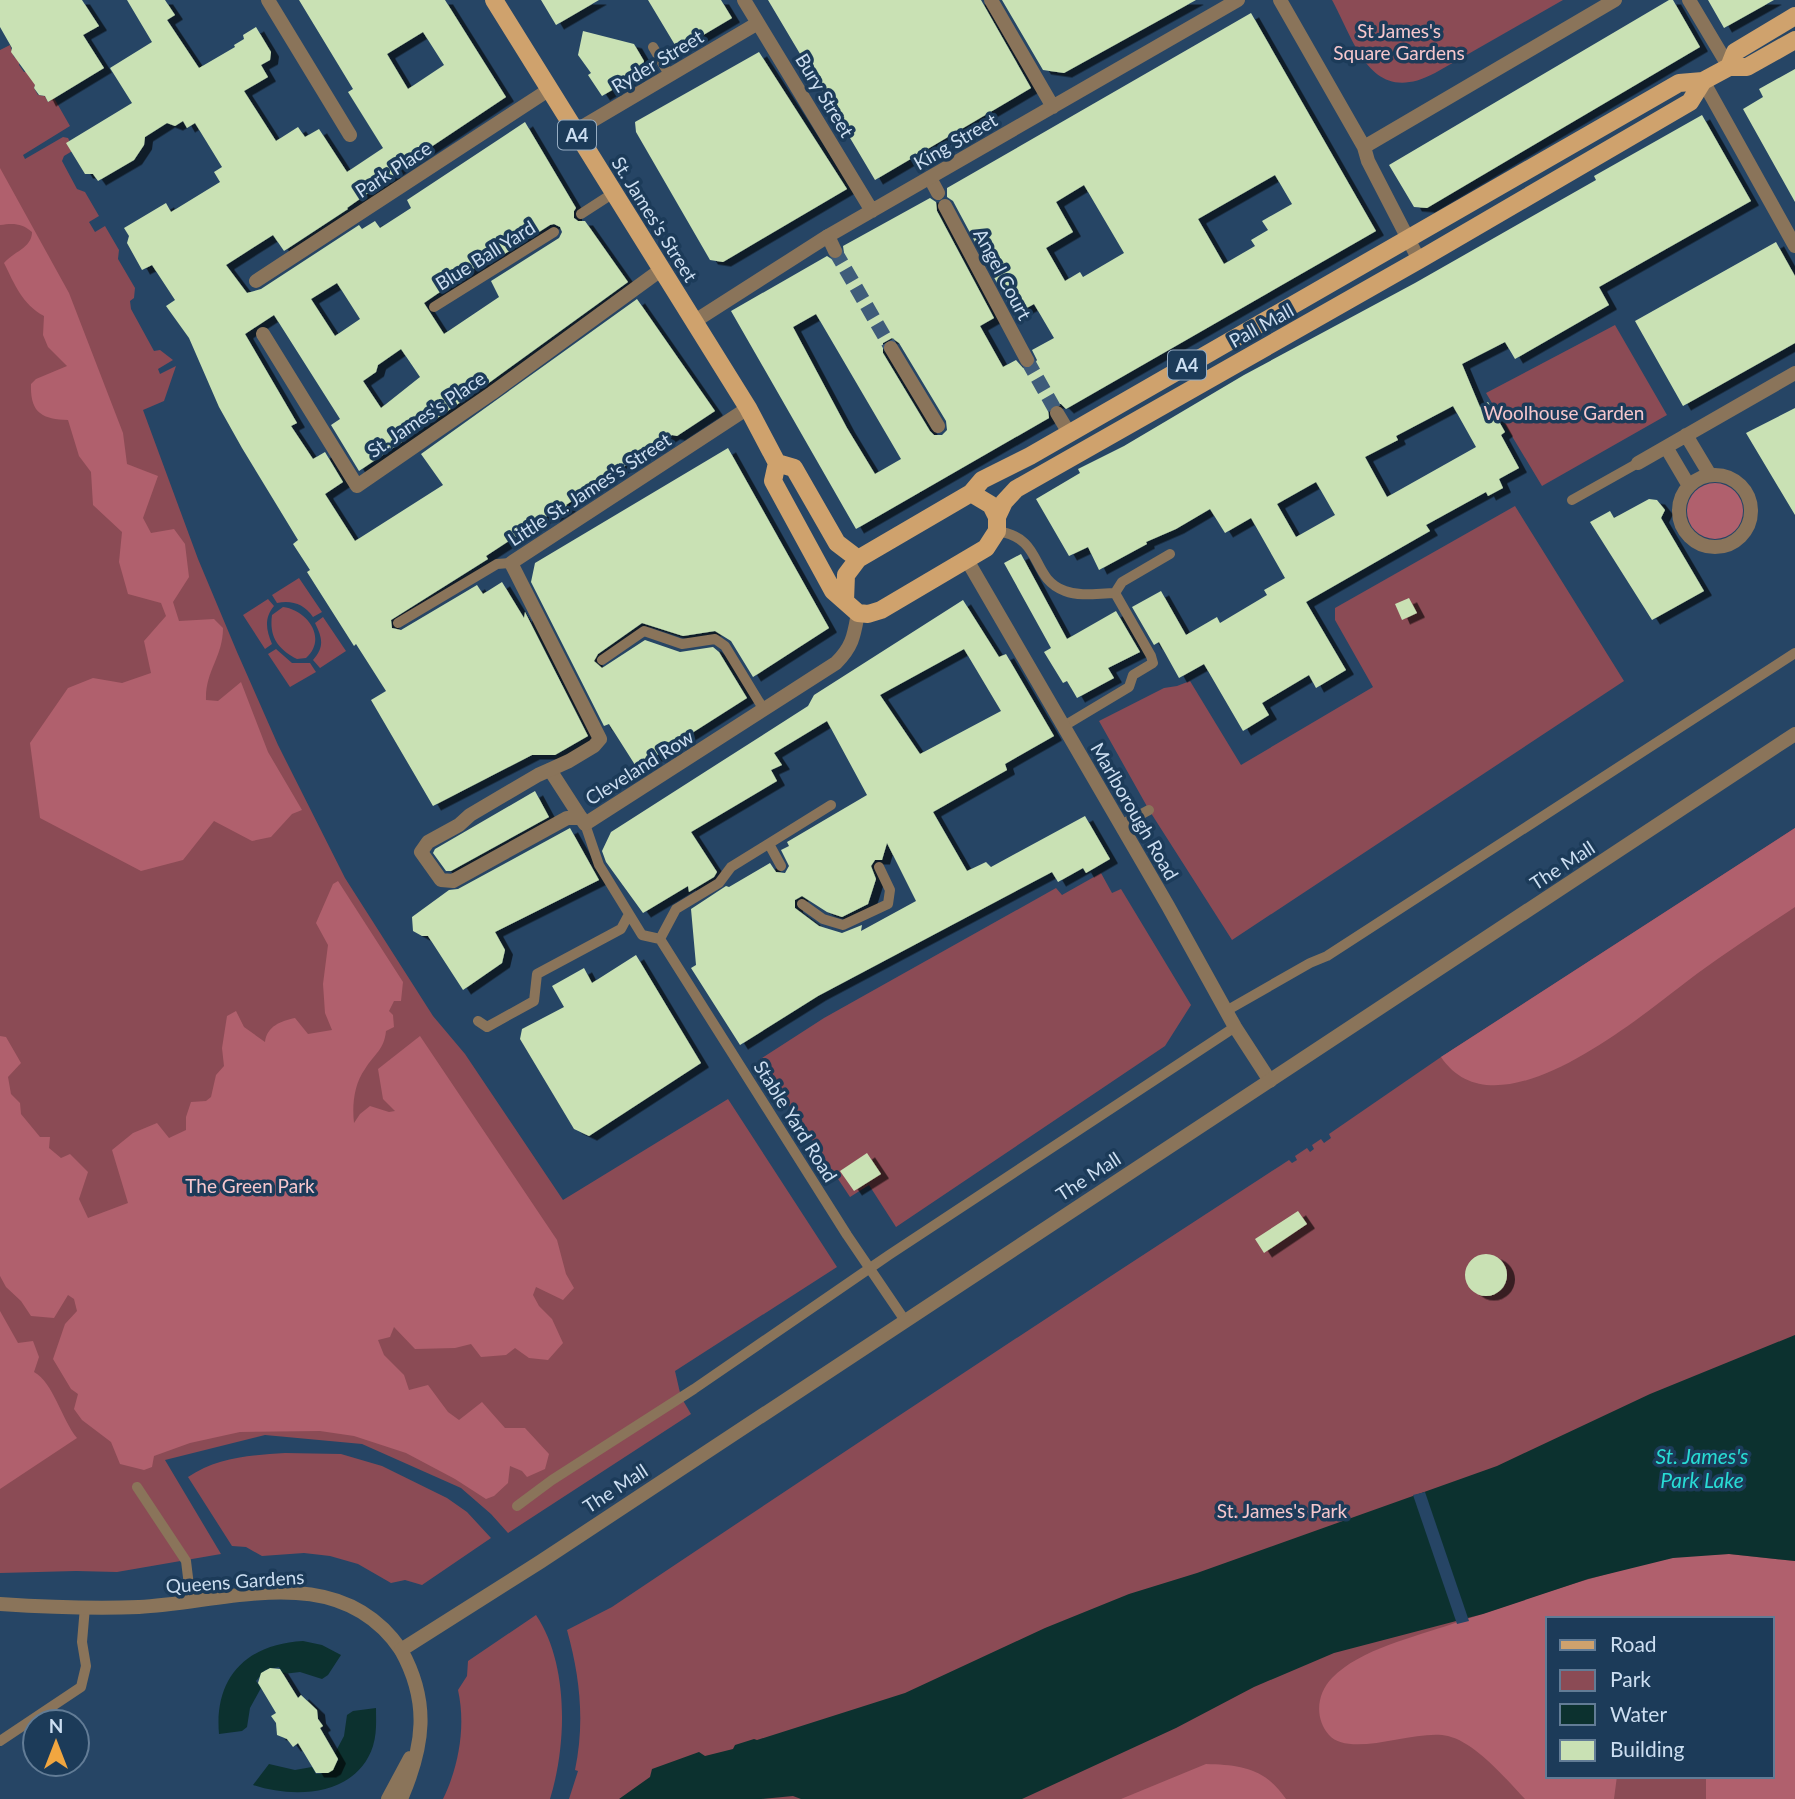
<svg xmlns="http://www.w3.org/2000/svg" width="1795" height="1799" font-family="Lato,sans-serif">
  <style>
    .green { fill: #8b4b55; fill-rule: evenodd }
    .forest { fill: #b0606d }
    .water { fill: #0c312f }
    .pier { fill: #264565 }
    .building { fill: #c9e1b4; fill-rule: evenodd; filter: url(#shadow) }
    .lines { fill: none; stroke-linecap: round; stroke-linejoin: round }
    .pedestrian-tunnel { stroke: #3f5c7a; stroke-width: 14; stroke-dasharray: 14 7; stroke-linecap: butt }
    .service { stroke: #8a745a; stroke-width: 10 }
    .pedestrian { stroke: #8a745a; stroke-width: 14 }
    .minor { stroke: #8a745a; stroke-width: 14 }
    .tertiary { stroke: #8a745a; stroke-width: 14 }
    .primary { stroke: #cfa26d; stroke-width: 18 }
    .labels { text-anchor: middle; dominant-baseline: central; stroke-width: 7; stroke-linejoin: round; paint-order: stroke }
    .shield { fill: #1c3b59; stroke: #97adc3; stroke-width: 2 }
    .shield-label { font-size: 18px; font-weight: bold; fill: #ccdef1 }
    .park-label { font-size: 19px; fill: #f6c7cd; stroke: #1c3b59 }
    .street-label { font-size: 19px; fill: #ccdef1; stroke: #1c3b59 }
    .water-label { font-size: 21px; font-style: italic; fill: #28dbd4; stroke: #1c3b59 }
  </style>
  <defs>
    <filter id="shadow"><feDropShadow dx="8" dy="4.5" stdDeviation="0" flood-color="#0009"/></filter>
  </defs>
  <rect width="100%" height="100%" fill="#264565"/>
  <path class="green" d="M1332,0H1563L1435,73C1371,107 1356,44 1332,0Z
    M10,45L14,57L20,60L19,65L24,72L29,71L36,82L34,88L38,95L45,96L48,102L54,98L70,126L23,155L25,159L63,137L68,138L74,150L64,156L62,161L77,189L85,192L99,216L89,222L95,232L105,226L119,250L118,259L135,288L134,298L130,301L131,309L154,351L160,350L173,360L158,369L160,374L176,366L164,401L143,410L198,559L237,652L278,745L345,878L433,1016L465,1054L563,1200L728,1099L837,1267L675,1371L681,1397L691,1414L508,1533L491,1514L461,1488L362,1444L265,1435L165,1460L221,1554L117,1572L76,1571L0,1573V50Z
    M1615,325L1667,415L1542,486L1486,393Z
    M1515,506L1624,681L1232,940L1149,810L1099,721L1164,688L1177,686L1190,681L1241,765L1373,687L1335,620V608Z
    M299,578L322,612L313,617C304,604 292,600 277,603L272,595Z
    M268,599L274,606C264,618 266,630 272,644L265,649L243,615Z
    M283,607C307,610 328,638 306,658L297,659C278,649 269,637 272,615Z
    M323,617L346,651L320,668L313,660C325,647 322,637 315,623Z
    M276,649L292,663H310L316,672L290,687L268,654Z
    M1795,828V1799H569L578,1771L575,1770C585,1722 580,1677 567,1630L612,1607C836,1457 1062,1307 1289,1160L1292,1163L1297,1160L1295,1156L1307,1148L1310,1152L1314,1149L1312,1145L1321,1139L1324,1143L1331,1138L1329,1134L1441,1057ZM1548,1619H1772V1776H1548Z
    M1101,873L1112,893L1121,889L1191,1005L1165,1046L896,1227L869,1185L850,1197L759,1060L824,1018L1056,888L1062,895Z
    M285,1453L341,1454L382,1466L447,1498L467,1512L491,1538L422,1585L405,1580L391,1583L358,1564L330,1556L304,1553L262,1556L246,1547L232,1546L188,1477C217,1457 252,1455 285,1453Z
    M536,1615C569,1664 567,1744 550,1799H443C459,1766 466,1726 458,1690L467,1676L468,1661Z"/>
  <path class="forest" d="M0,168L69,293L123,433L127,464L158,476L143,518L151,533L174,529L185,544L189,577L173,602L179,621L214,619L223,628C223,657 205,671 206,700L218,701L241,682L268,752L302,810L292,814L271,837L252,841L214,821L183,860L141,871L40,818L30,743L68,688L93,678L122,683L151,673L144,641L166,616L161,603L128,594L119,562L122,532L93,505L91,472L79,456L68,420C42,419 30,413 31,384L36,379L67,366L48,347L43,335L44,316C22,304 15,285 4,263C13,252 32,248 32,232C22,223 13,223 0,225Z
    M1687 511a28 28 0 1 1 56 0a28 28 0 1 1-56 0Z
    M1795,828V907C1762,929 1729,950 1698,973C1645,1012 1498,1142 1441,1057Z
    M338,881L403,982L401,1001H394L389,1011L393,1015L394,1027L386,1031C384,1050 375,1053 365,1069C354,1084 352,1105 354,1123L360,1114L370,1106L389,1112L395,1111L383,1099L378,1069L420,1036L557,1240L566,1274L574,1288L563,1300L536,1287L533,1295L539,1306L552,1319L563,1343L548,1360L529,1358L515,1348L506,1355L481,1357L471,1344L455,1348L415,1349L394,1327L390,1337L378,1340L384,1355L404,1375L409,1390L428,1385L448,1412L459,1420L482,1402L505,1428H525L549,1454L545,1469L527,1477L522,1471L510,1466L508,1483L494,1496L486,1499L455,1479L406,1453L354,1436L320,1431L240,1432L190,1443L154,1456L152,1467L144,1470L120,1464L111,1442L82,1420L74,1409L78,1394L71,1389L53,1359L65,1324L77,1311L74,1299L68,1295L54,1318L31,1316L21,1301L6,1287L0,1276V1036L6,1037L21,1063L8,1077L11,1094L20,1103L21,1114L40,1137H50L49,1148L61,1158L70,1154L88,1172L79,1199L88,1218L128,1203L112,1150L133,1133L157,1123L169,1138L186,1130V1117L191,1102L206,1101L211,1097L216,1075L224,1066L222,1048L227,1016L236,1011L244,1027L265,1042C267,1026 281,1021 295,1018L308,1034L332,1030L325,1013L323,984L328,945L316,923L333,884Z
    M0,1311L18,1343L33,1341L39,1357L34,1372C53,1382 62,1420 77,1438L0,1489Z
    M1729,1554L1795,1561V1799H1706V1776H1772V1619H1548V1776H1617L1614,1799H1525C1505,1778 1476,1743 1448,1736C1417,1728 1351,1759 1329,1735C1314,1718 1317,1693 1332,1678C1360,1649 1415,1637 1452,1624C1524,1600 1596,1574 1670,1558C1689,1554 1709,1555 1729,1554Z
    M1206,1764C1241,1765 1265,1768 1286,1799H1121Z"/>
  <path class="water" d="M1795,1335V1561L1729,1554L1673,1558L1588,1579L1483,1614L1334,1653L1254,1687L1176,1728L1022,1799H801L793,1796L761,1799H619L650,1777L652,1769L699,1752L705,1756L733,1749L735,1745L754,1739L757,1740L905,1693L1045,1628L1129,1594L1197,1573L1497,1466L1650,1394Z
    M303,1641L322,1645L341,1655L328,1675L322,1679L300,1672L283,1674L279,1667L265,1670L256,1681L261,1688L250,1708L247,1727L242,1731L219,1734C214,1677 247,1644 303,1641Z
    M376,1708C376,1721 377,1733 373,1746C357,1796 295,1799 253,1785L269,1764L295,1770L312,1767L316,1774L328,1773L339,1760L335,1753L344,1736L347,1715L353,1711Z"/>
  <path class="pier" d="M1425,1492L1469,1621L1457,1624L1413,1495Z"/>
  <path class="building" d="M0,0H82L99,26L83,35L104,68L48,102L45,96L39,95L34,88L35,85L11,52L12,48L0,27Z
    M127,0H165L175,15L167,20L199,68L235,47L234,45L244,39L243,35L256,27L271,52L270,60L261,65L268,77L244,91L276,141L298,127L305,137L319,129L347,172L383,148L348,92L353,89L299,0H445L506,97L392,173L394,175L347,208L348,209L284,251L273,235L226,265L247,293L261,289L359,225L362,229L375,221L380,228L411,208L407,200L525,122L576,208L574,211V218L578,221H585L628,282L486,385L359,471L331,425L340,419L274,315L245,334L297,423L291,426L313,459L325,452L343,482L325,494L355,541L443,485L421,454L637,299L715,411L677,436L672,435L566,505L568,507L552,517L550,514L486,556L488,559L391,620L392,628L401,630L477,585L483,594L502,582L524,618L525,612L588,736L555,755H532L433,806L371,700L386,691L356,644L354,646L307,572L310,570L293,544L298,540L242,448L219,407L189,338L166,306L175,300L152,265L142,270L127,243L129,236L124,228L166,203L171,212L220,182L214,172L222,167L195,123L187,128L183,121L175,126L167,123L145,137L144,145L134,160L98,181L93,174H85L66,143L132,103L110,68L152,42ZM423,32L444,65L408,89L387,54ZM550,225L554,224L560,227L562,232L559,238L491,281L499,297L444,334L424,303L482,263L484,267ZM337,283L360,319L335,336L311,299ZM401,349L420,377L381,408L363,381L376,372L378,365Z
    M541,0H599L556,25Z
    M648,0H721L732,18L678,50Z
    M768,0H981L1031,88L875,180Z
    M1002,0H1196L1064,73L1043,70Z
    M1669,0H1673L1700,47L1427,208L1414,207L1389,165Z
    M1708,0H1774L1724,28Z
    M1251,13L1376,231L1066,409L1061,404H1053L1048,409L1049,418L856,529L731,311L827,256L833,260L840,259L844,253L843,246L930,198L936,202L937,211L994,318L980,326L1003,367L1016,360L1023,368H1032L1037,360L1032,350L1054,338L1034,304L1016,314L1012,308L1011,309L953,201L947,197V188ZM1275,175L1292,204L1262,221L1268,230L1251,240L1255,246L1224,264L1198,219ZM1084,185L1124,253L1083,277L1080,272L1065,281L1046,248L1073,232L1056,202ZM816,314L901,459L875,474L847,428L793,327ZM892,338L899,343L946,421L947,430L942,435H934L930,431L883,353V343Z
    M583,31L634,44L644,61L641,73L602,96L588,75L591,73L578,55Z
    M759,52L847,189L723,262L710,260L636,132L635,122Z
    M1795,69V202L1743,109L1763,97L1759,89Z
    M1702,115L1751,201L1599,287L1609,305L1515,359L1505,342L1462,364L1480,407L1488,402L1505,432L1501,435L1519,468L1499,479L1503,488L1488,496L1486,492L1426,525L1430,531L1306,602L1346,670L1316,688L1309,675L1262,703L1269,715L1243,731L1204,664L1179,678L1159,642L1154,645L1132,607L1161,591L1186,635L1217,617L1220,623L1267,595L1264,590L1285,578L1251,518L1225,533L1210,509L1176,529L1146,542L1147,544L1099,570L1088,547L1069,556L1036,499L1080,473L1078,469L1124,446L1244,375L1415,283L1596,180L1594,176ZM1453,406L1476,447L1387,497L1365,457L1398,440L1396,436ZM1316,482L1335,515L1296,537L1277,504Z
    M1776,242L1795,276V343L1683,406L1635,321Z
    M1795,408V515L1746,433Z
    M728,448L829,628L753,677L731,641L715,631L683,636L642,623L598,654L594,661L602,668L645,640L680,652L713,647L719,652L747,698L637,768L609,724L604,726L531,582L535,563Z
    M1649,499L1657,500L1665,510L1661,518L1704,591L1652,620L1590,522L1610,511L1614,518Z
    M1021,554L1067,639L1116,611L1140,652L1108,668L1114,678L1077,698L1067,681L1063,683L1044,652L1051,648L1004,563Z
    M1409,598L1417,613L1402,620L1395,604Z
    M963,600L999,657L1006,654L1054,736L1005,764L1007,770L933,812L967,871L986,862L991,867L1085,816L1110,859L1086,873L1083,868L1058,882L1052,872L818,996L740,1045L691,968L696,965L691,909L726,886L729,887L770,863L776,872L785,873L789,866L781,850L789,846L787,842L867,795L827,721L774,753L782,765L771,770L777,781L691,832L717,872L714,877L689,892L688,886L643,913L606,862L602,851L611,832L808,706L814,695ZM964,649L1001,711L920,754L880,695ZM887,843L916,901L861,931L862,925L842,933L819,926L795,908V900L802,896L827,912L842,917L868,904L876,879L871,866L875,860H882Z
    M535,791L549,817L451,871H446L433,853L435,849Z
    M570,828L599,880L495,932L505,950L502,963L463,990L428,936H422L413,931L412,917L449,890L458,889Z
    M636,955L701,1063L589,1136L574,1129L520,1039L522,1029L564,1007L552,986L584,968L592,983Z
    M867,1153L881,1174L854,1191L840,1171Z
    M1298,1211L1307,1224L1264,1253L1255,1239Z
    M1465 1275a21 21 0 1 1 42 0a21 21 0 1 1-42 0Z
    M270,1668L280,1669L298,1698L301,1695L317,1710L318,1719L323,1726L320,1728L338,1759L333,1770L328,1773H316L298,1743L293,1747L287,1739L277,1735L276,1723L271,1716L276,1713L258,1683L261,1673Z"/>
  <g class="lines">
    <path class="pedestrian-tunnel" d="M835,251L891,348
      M1027,360L1057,413"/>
    <path class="service" d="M653,47L670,76
      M581,214L615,192
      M434,307L554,232
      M1572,500L1638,463
      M997,531C1045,538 1029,578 1065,591C1081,597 1099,593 1115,593L1151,656L1153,663L1133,675L1129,687L1064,726
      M1115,593L1122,582L1170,554
      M398,623L497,564L511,563
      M602,660L644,631L682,644L715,639L725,646L764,710
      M585,824L599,865L642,935L660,939L847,1235L904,1319
      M1121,825L1149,810
      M769,844L781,866
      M802,904L823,919L843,925L888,904L890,890L879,867
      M660,939L676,909L719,883L731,867L831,805
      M1226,1011L1310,963L1327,956L1795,653
      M478,1021L487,1027L534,1001L537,974L621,929L629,914
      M137,1487L186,1561L191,1602
      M517,1506L552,1480L694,1389L889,1255L1235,1027
      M0,1741L81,1687L86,1666L82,1642L85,1607"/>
    <path class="pedestrian" d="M930,178L938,193
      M945,206L1027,360
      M828,236L835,251
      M891,348L938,426
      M1057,413L1069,433
      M550,770L581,818"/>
    <path class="minor" d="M268,0L350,135
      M744,0L872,211
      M991,0L1053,107
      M1280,0L1364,147L1368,161L1419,260
      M1689,0L1729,67
      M1703,81L1795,246
      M575,131L758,23
      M1364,147L1615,0
      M256,281L550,89
      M695,321L828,236L1238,0
      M263,334L357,486L492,393L662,269
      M748,408L511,563L600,739L594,746L569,761L538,775L470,815L459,825L428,842L421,852L441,880L453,881L567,818H581L585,824L836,663C853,646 854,635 858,613
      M1686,435L1710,475
      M1666,447L1689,486
      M1638,463L1795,373
      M1679 511a36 36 0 1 1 72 0a36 36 0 1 1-72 0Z
      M967,560L1168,906L1235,1027L1270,1081
      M0,1604C46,1607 93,1609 139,1607C230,1602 339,1559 401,1650"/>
    <path class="tertiary" d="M388,1799L410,1758
      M401,1799C424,1746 430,1702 401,1650L540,1562L1795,734"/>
    <path class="primary" d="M494,0L748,408L777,463L773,481L833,591L858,613L868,614L881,610L986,548L997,531V517L1004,502L1016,489L1419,260L1690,102L1703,81
      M1729,67L1735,52L1795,16
      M777,463L794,468L837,543L858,559
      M971,493L991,505L997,517
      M845,601L846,575L858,559L971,493L982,480L1030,456L1679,83L1703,81L1729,67H1747L1795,40"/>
  </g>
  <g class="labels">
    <g class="shield">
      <rect x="558" y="120.5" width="38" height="29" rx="5"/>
      <rect x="1168" y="350.5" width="38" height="29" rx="5"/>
    </g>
    <g class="shield-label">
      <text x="577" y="135">A4</text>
      <text x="1187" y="365">A4</text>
    </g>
    <g class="park-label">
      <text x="1399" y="30">St James's<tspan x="1399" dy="22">Square Gardens</tspan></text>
      <text x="1564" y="412">Woolhouse Garden</text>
      <text x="250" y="1185">The Green Park</text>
      <text x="1282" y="1510">St. James's Park</text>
    </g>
    <g class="street-label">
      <text transform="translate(657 61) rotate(-31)">Ryder Street</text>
      <text transform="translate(825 95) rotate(59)">Bury Street</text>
      <text transform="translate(955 141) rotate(-30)">King Street</text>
      <text transform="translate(393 169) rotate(-33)">Park Place</text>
      <text transform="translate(655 219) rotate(58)">St. James's Street</text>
      <text transform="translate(485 255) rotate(-32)">Blue Ball Yard</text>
      <text transform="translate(1003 274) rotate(62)">Angel Court</text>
      <text transform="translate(1261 325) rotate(-29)">Pall Mall</text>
      <text transform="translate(426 414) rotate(-34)">St. James's Place</text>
      <text transform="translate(589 489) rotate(-33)">Little St. James's Street</text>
      <text transform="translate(639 767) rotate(-32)">Cleveland Row</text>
      <text transform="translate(1135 811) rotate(60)">Marlborough Road</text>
      <text transform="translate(1562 865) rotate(-33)">The Mall</text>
      <text transform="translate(796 1121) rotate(58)">Stable Yard Road</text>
      <text transform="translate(1088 1176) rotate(-33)">The Mall</text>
      <text transform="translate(615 1488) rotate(-33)">The Mall</text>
      <text transform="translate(235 1581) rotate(-4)">Queens Gardens</text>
    </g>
    <g class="water-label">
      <text x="1702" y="1455">St. James's<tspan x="1702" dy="24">Park Lake</tspan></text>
    </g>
  </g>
  <rect x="1546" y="1617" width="228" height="161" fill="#1c3b59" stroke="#627c96" stroke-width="2"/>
  <rect x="1560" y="1640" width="35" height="10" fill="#cfa26d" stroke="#627c96" stroke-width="2"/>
  <text x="1610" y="1652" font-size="21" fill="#ccdef1">Road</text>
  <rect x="1560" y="1670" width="35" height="21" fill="#8b4b55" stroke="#627c96" stroke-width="2"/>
  <text x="1610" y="1687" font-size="21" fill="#ccdef1">Park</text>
  <rect x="1560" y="1704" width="35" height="21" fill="#0c312f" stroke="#627c96" stroke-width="2"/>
  <text x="1610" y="1722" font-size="21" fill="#ccdef1">Water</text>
  <rect x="1560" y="1740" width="35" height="21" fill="#c9e1b4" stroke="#627c96" stroke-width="2"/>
  <text x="1610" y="1757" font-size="21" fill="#ccdef1">Building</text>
  <g transform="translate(56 1743)"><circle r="33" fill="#1c3b59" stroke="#627c96" stroke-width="2"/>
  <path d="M0-5L12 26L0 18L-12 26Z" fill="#f1a640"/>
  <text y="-10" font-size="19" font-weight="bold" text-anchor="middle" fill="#ccdef1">N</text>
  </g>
</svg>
